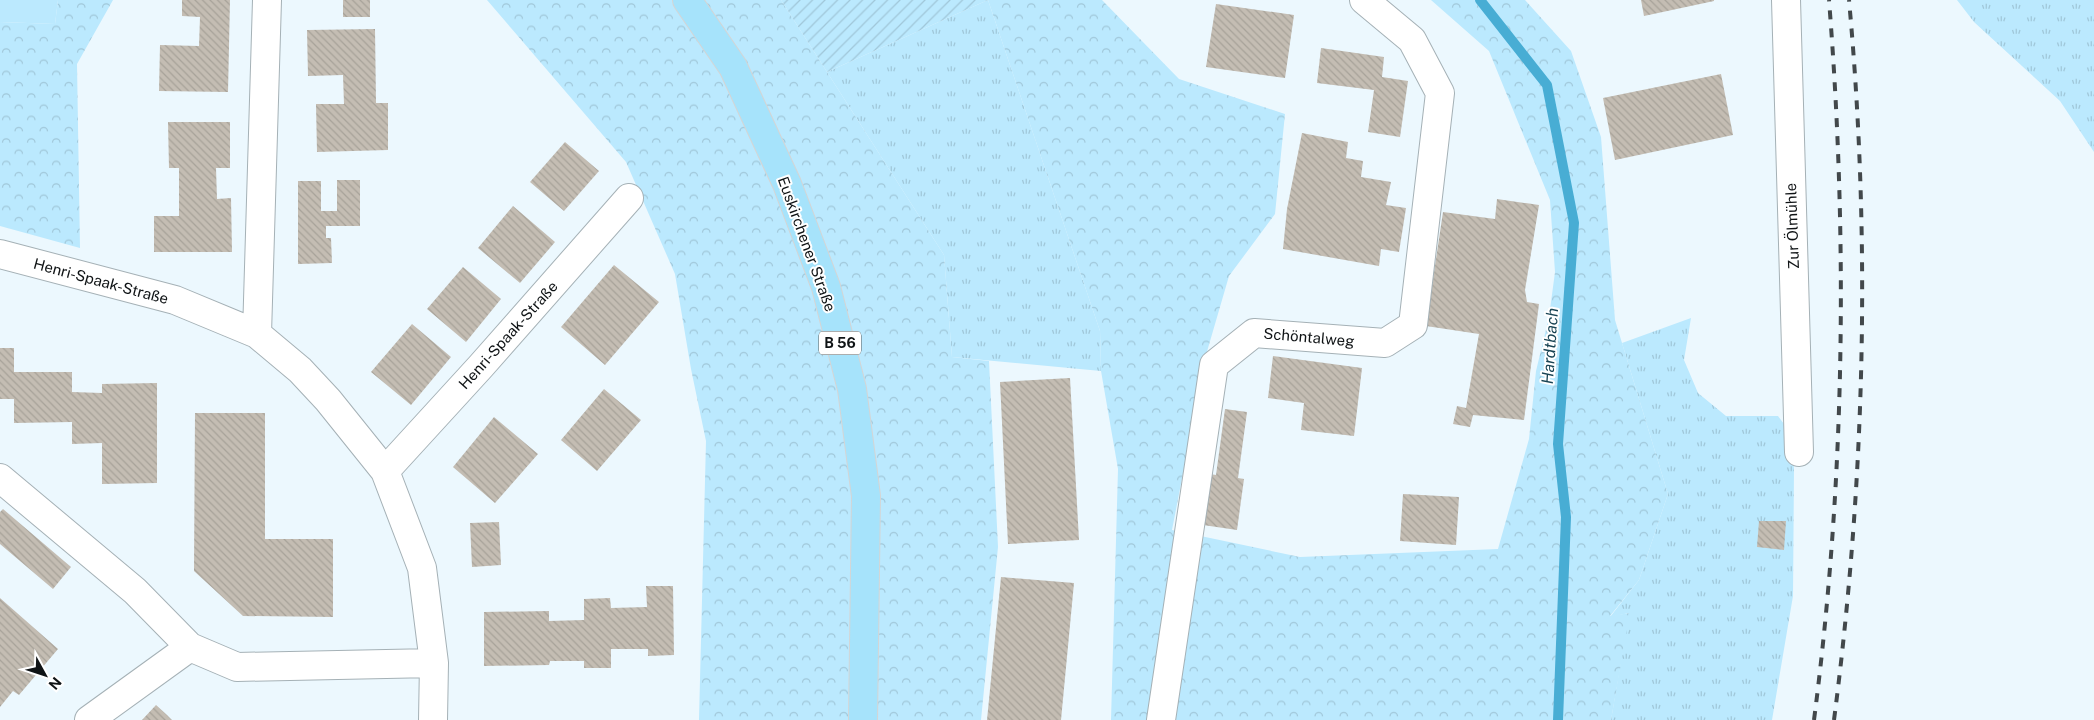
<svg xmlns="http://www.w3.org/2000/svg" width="2094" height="720" font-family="'Public Sans',sans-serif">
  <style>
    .grass { fill: url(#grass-tufts) }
    .forest { fill: url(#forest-crowns) }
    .park { fill: #bbe9fe }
    .garden { fill: url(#garden-furrows) }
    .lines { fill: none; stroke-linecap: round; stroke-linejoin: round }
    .stream { stroke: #48add4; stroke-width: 10 }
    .building { fill: url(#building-back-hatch) }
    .minor-casing { stroke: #a5b1b6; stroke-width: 30 }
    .major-casing { stroke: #d4d5d5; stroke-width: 30 }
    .minor { stroke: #fff; stroke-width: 28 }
    .major { stroke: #a6e3fb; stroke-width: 28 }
    .rail { stroke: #42484b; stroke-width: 4; stroke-dasharray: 9 9; stroke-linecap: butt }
    .labels { text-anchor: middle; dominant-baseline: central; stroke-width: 4; stroke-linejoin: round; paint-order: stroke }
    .shield { fill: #fff; stroke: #575a5b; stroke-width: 1 }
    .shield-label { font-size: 14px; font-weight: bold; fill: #0f1315 }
    .street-label { font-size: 15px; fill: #0f1315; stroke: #fff }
    .water-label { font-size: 16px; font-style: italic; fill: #174353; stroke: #fff }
  </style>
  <defs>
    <pattern id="grass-tufts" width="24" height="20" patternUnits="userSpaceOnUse" patternTransform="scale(1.25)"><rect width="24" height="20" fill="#bbe9fe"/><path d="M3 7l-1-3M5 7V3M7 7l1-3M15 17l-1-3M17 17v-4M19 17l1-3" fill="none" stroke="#a0c7d9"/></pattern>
    <pattern id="forest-crowns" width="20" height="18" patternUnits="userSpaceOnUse" patternTransform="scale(1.25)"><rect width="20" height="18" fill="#bbe9fe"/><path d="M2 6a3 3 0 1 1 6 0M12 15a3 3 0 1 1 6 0" fill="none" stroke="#a0c7d9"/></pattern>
    <pattern id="garden-furrows" width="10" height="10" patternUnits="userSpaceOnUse" patternTransform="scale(1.25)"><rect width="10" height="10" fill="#bbe9fe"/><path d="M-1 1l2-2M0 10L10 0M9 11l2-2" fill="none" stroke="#a0c7d9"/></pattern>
    <pattern id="building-back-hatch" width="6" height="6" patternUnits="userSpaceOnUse" patternTransform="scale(1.25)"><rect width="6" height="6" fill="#c4bdb3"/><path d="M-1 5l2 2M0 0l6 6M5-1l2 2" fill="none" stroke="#a7a299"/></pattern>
  </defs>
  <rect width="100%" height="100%" fill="#ecf8fe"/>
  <path class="grass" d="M988,0L1100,331L1101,371L952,357L944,255L827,72Z
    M1957,0H2094V152L2060,101L1974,22Z
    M1691,318L1684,360L1698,393L1726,416H1778L1787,428L1794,468L1793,596L1772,720H1611L1629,613L1610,617L1639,580L1668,494L1622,343Z"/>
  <path class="forest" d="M58,0H113L77,64L80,248L0,226V22L55,24Z
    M487,0H781L944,255L952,357L989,361L998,547L981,720H699L706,441L691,369L675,274L626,162Z
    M988,0H1102L1179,79L1285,114L1275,214L1229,276L1206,355L1172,530L1300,557L1498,549L1529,439L1536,371L1549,317L1555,272L1550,200L1489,51L1431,0H1525L1571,51L1601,137L1615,320L1668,494L1639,580L1610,616L1630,613L1611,720H1111L1118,469L1101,371L1100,331Z"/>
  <path class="park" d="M0,0H58L55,24L0,22Z"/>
  <path class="garden" d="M781,0H988L827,72Z"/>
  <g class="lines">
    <path class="stream" d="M1480,0L1547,85L1574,223L1558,444L1566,517L1558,720"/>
  </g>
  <path class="building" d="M182,0H230L228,92L159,91L160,45L199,46L200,17L182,16Z
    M343,0H370V17H343Z
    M1641,0H1714V1L1644,16Z
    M1216,4L1294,15L1285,78L1206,67Z
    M375,29L376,103H388V150L317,152L316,104H344L343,75L308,76L307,30Z
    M1321,48L1384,57L1382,77L1408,81L1400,137L1368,132L1374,90L1317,83Z
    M1721,74L1733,135L1615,160L1603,98Z
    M168,122H230V168H216L217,199L231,198L232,252H154V216H179V168H169Z
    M1302,133L1348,142L1346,158L1363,161L1361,177L1391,182L1386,205L1406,208L1399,252L1381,249L1379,266L1283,249L1287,209Z
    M565,142L599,171L564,211L530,182Z
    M337,180H360V226H326V238H331L332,263L298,264V181H321V211H337Z
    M1497,199L1539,205L1525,290L1527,302L1539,304L1524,420L1473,415L1470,427L1453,424L1457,406L1466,408L1479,334L1426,326L1443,212L1495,219Z
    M513,206L555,242L520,283L478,248Z
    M614,265L659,302L605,365L561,327Z
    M463,267L501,299L466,342L427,309Z
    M412,324L451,357L411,405L371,372Z
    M0,348H14V372H72V392L102,393V384L157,383V483L102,484V443L72,444V422L14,423V399H0Z
    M1273,356L1362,368L1354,436L1301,430L1304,403L1268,398Z
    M1070,378L1079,540L1008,544L1000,382Z
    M604,389L641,420L597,471L561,440Z
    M1225,409L1247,412L1238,478L1244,479L1237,530L1203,525L1210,474L1216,475Z
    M195,413H265V539H333V617L243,616L194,571Z
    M494,417L538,454L495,503L453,467Z
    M1403,494L1459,497L1456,545L1400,541Z
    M3,509L71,567L53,589L0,544V512Z
    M1759,521H1786L1784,550L1757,547Z
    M499,522L501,565L472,567L470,523Z
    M1001,577L1074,583L1061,720H987Z
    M646,586H673L674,655L648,656V649H611V668H584V661H550L549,665L484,666V612L549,611V621L584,620V599L610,598L611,608L647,607Z
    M0,598L58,649L19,695L13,691L0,707Z
    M156,705L167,715L172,720H142Z"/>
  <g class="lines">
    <g class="minor-casing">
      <path id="minor" d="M1786,0L1799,452
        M0,254L175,300L257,334L300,370L328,400L385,471L422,568L434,663L433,720
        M257,334L267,0
        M385,471L481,366L629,198
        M0,478L135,591L190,647L237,667L434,663
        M89,720L190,647
        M1161,720L1214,365L1254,333L1385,343L1413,325L1440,93L1412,40L1364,0"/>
    </g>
    <g class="major-casing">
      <path id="major" d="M687,0L733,67L787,184L826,287L852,389L866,496L863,720"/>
    </g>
    <use href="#minor" class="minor"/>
    <use href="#major" class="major"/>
    <path class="rail" d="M1814,720C1845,481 1848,240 1829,0
      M1834,720C1865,481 1871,240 1849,0"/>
  </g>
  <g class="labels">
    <rect class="shield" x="819" y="331.5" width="42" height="23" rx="4"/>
    <g class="shield-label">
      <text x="840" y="343">B 56</text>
    </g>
    <g class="street-label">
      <text transform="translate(1792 226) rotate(-92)">Zur Ölmühle</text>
      <text transform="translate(807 244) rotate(70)">Euskirchener Straße</text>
      <text transform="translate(101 281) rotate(15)">Henri-Spaak-Straße</text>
      <text transform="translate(508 335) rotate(-48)">Henri-Spaak-Straße</text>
      <text transform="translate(1309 337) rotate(5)">Schöntalweg</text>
    </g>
    <g class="water-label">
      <text transform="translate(1550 346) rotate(-86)">Hardtbach</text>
    </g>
  </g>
  <g transform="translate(45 675) rotate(130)" stroke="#ffffff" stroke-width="4" paint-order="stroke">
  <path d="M0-4L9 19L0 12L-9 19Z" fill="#0f1315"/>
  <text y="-8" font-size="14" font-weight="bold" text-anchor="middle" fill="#0f1315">N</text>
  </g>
</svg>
